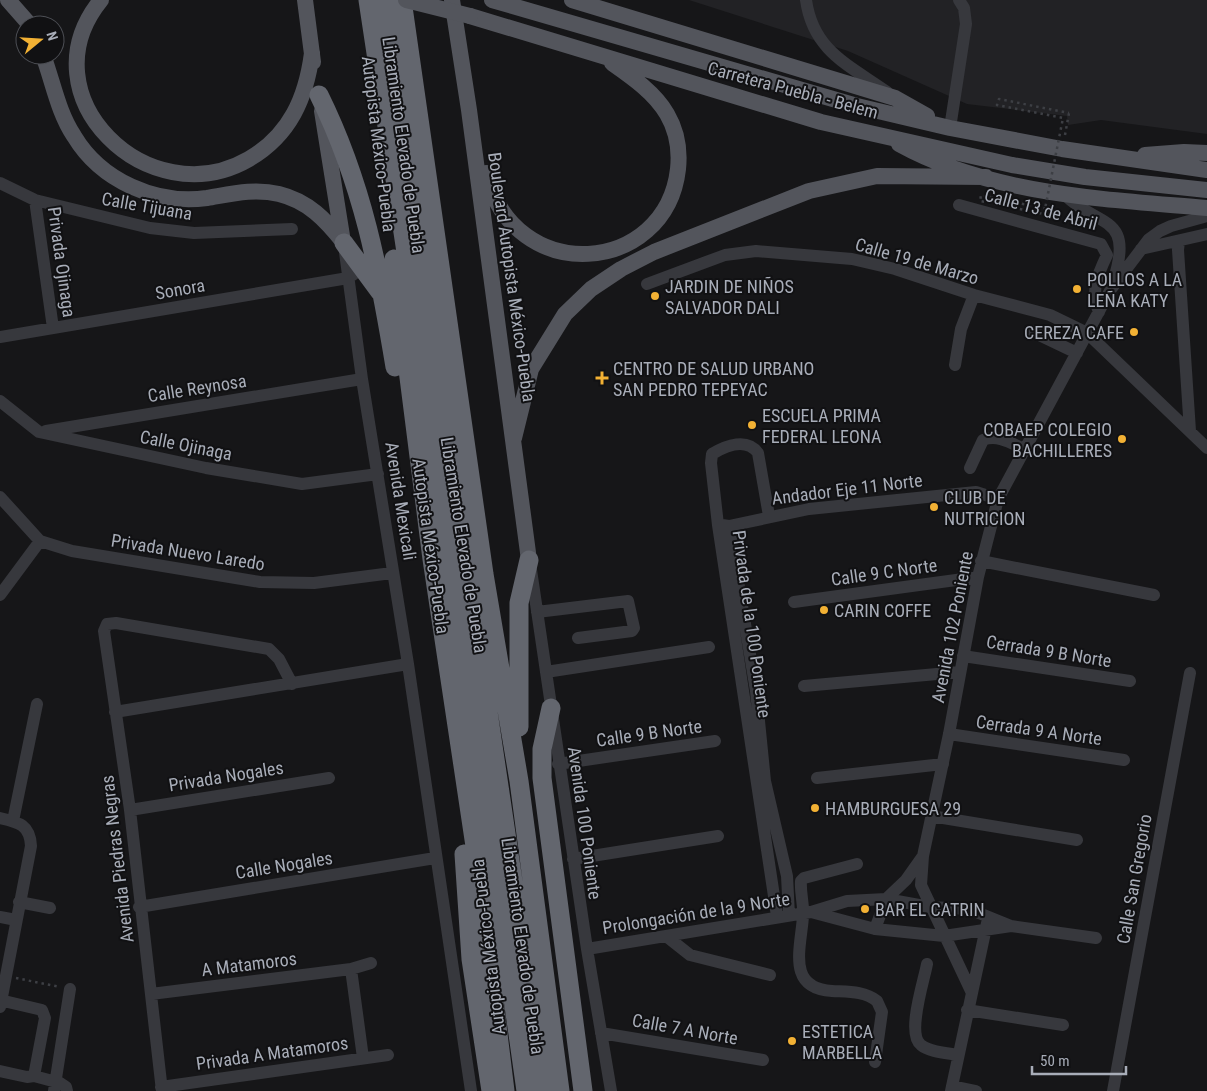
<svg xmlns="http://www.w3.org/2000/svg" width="1207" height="1091" font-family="'Roboto Condensed',sans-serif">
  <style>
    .built { fill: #222225 }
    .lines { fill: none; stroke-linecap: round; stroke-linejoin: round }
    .path { stroke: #3d3f44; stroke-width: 2.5; stroke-dasharray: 2.5 4; stroke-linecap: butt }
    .minor { stroke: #37383d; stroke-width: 12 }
    .major { stroke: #53555c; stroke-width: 16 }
    .highway { stroke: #63666e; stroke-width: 19 }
    .path-bridge { stroke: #3d3f44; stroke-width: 2.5; stroke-dasharray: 2.5 4; stroke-linecap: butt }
    .major-bridge { stroke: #53555c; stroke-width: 16 }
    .poi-dot { fill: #f2b134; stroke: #111113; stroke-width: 2 }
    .labels { text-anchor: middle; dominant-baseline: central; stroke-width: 4; stroke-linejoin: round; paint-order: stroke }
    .street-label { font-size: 18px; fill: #a8adb8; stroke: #111113 }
    .poi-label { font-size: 18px; fill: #a8adb8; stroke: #111113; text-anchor: start }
  </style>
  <rect width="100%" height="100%" fill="#161618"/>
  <path class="built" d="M689,0H1207V134L1101,120L1068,125L1067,116L967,104L848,51Z"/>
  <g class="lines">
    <path class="path" d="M1065,135L1069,113
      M1037,207L1049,209L1050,206
      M16,978L60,987"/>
    <path class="minor" d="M806,0C813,51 849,65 887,92
      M950,128L966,24L964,8L959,0
      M0,183L35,200L150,228L194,233L292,229
      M1065,195C1098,228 1134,214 1114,279
      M35,200L53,328
      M959,205L1101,244L1107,255C1098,274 1090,291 1099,312
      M1179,241L1178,250L1190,431
      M344,245L362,379L408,664L471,1091
      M1141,249L1207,234
      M647,284L725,255L756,251L852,259L895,269L974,295L1050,315L1087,333L1207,448
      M1031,331L1077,353
      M0,337L348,278L354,274
      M955,365L961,329L974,295
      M0,401L39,432L206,468L302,484L378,474
      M46,431L362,379
      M970,468L983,440C997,434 1011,443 1024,449
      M0,497L40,541L72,551L260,582L314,583L392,573
      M769,516L758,453C747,438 727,445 712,454L711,463L718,525L777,916
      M722,525L729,526L809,509L976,492L998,499
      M729,526L756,691L765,781L787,876L789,915
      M981,561L1154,595
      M531,570L587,949L611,1091
      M0,595L40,541
      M794,602L978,577
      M537,612L628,601L634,628L632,631L578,638
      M963,656L1130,681
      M546,672L709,647
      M804,686L959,672
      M115,712L408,664
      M949,734L1124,760
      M558,764L715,741
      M817,778L943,764
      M130,810L329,778
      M931,816L1077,840
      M0,818C19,822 30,825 31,846L0,1007
      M13,821L37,704
      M573,859L718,836
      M857,864L804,878L801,881C800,893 804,904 803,916C801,948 786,988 832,991C848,992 864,991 877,1001L882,1012L875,1062
      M19,902L50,908
      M139,907L435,858
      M811,912L875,929L944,936L1011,926
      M0,917L16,920
      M875,929L886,899L906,880L923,856
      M666,936L690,955L770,975
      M587,949L811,912L847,901L886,899L930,907L969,909L1011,926L1096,938
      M927,964C924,981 906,1034 921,1045C929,1052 947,1053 958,1055
      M351,969L363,1058
      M971,991L921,885L923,856L949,734L978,577L998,499L1111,289L1149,239L1160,231L1171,226L1207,216
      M151,994L351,969L371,963
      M0,1000L42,1010L45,1018L34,1076L27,1077L0,1071
      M967,1010L1063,1025
      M601,1033L763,1060
      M34,1076L60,1083L66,1087L67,1091
      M952,1086L976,1091
      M161,1087L388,1055
      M54,1091L70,989
      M162,1091L130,810L104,631L107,624L116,623L269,649L279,659L292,684
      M951,1091L987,923
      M1113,1091L1190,673"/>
    <path class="major" d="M8,0L30,25
      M101,0C23,96 149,217 249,159C290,135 306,98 312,53
      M305,0L313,62
      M452,0L469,110L529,560
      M492,0L857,106L950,128L1062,149L1207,170
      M572,0L895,98L927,116
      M470,16L821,122L1012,165L1085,177L1207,190
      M43,55C53,82 58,112 74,136C101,181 156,205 207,198C231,194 254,188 279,194C308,201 326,220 344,243
      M322,111L343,242
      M899,144C991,195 1104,199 1207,208
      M1145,155L1184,152L1207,153
      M486,173C514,288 666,275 678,169C680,150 677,131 667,114C655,93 632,77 612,63
      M514,438L531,369L565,314L591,289L621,269L654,252L809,191L877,176L986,177"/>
    <path class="highway" d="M368,0L434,438L526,1091
      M383,0L544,1091
      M402,0L484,574L519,781L560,1091
      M319,95C363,184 379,270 395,367
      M344,243L380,292
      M394,259L432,559L475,846L505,1091
      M551,708L542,749V778L583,1091
      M519,727V603L529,560
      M464,854L471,959L491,1091"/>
    <path class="path-bridge" d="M1037,207L981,195L980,201L1044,214L1063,118L997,105L999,99L1069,113"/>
    <path class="major-bridge" d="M406,0L470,16"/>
  </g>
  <g class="poi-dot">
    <circle cx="1077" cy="289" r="5"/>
    <circle cx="655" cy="296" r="5"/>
    <circle cx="1134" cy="332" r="5"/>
    <path d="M599.5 370.5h5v5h5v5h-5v5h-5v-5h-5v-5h5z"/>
    <circle cx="752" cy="425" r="5"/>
    <circle cx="1122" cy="439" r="5"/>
    <circle cx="934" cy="507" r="5"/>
    <circle cx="824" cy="610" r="5"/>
    <circle cx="815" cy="808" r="5"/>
    <circle cx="865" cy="909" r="5"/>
    <circle cx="792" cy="1041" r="5"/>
  </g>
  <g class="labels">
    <g class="street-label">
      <text transform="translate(793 90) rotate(15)">Carretera Puebla - Belem</text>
      <text transform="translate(379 144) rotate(83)">Autopista México-Puebla</text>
      <text transform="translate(404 145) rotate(82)">Libramiento Elevado de Puebla</text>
      <text transform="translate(147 206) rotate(10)">Calle Tijuana</text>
      <text transform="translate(1041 209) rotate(15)">Calle 13 de Abril</text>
      <text transform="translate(917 261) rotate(16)">Calle 19 de Marzo</text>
      <text transform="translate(62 262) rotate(82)">Privada Ojinaga</text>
      <text transform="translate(512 277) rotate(82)">Boulevard Autopista México-Puebla</text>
      <text transform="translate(180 289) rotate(-10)">Sonora</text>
      <text transform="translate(197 388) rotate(-9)">Calle Reynosa</text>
      <text transform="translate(186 445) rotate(11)">Calle Ojinaga</text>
      <text transform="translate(847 489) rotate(-7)">Andador Eje 11 Norte</text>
      <text transform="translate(401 501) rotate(81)">Avenida Mexicali</text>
      <text transform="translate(464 545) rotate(81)">Libramiento Elevado de Puebla</text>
      <text transform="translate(431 546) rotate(82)">Autopista México-Puebla</text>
      <text transform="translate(188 552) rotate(9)">Privada Nuevo Laredo</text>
      <text transform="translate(884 572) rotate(-8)">Calle 9 C Norte</text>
      <text transform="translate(752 624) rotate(82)">Privada de la 100 Poniente</text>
      <text transform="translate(952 627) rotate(-79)">Avenida 102 Poniente</text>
      <text transform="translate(1049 651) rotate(9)">Cerrada 9 B Norte</text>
      <text transform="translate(1039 730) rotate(8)">Cerrada 9 A Norte</text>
      <text transform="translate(649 733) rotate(-8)">Calle 9 B Norte</text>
      <text transform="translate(226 776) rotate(-9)">Privada Nogales</text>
      <text transform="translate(585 823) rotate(82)">Avenida 100 Poniente</text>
      <text transform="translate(117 859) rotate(-97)">Avenida Piedras Negras</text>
      <text transform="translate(284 865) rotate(-9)">Calle Nogales</text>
      <text transform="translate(1134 879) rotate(-80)">Calle San Gregorio</text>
      <text transform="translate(696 913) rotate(-9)">Prolongación de la 9 Norte</text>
      <text transform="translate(523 946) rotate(82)">Libramiento Elevado de Puebla</text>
      <text transform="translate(488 947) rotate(-97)">Autopista México-Puebla</text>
      <text transform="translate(249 964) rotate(-7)">A Matamoros</text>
      <text transform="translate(685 1029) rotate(10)">Calle 7 A Norte</text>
      <text transform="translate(272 1053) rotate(-8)">Privada A Matamoros</text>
    </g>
    <g class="poi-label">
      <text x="1087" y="279">POLLOS A LA<tspan x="1087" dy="21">LEÑA KATY</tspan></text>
      <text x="665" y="286">JARDIN DE NIÑOS<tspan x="665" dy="21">SALVADOR DALI</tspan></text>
      <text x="1124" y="332" text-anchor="end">CEREZA CAFE</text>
      <text x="613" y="368">CENTRO DE SALUD URBANO<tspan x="613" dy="21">SAN PEDRO TEPEYAC</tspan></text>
      <text x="762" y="415">ESCUELA PRIMA<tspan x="762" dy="21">FEDERAL LEONA</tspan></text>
      <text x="1112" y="429" text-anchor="end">COBAEP COLEGIO<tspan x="1112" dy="21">BACHILLERES</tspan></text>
      <text x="944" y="497">CLUB DE<tspan x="944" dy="21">NUTRICION</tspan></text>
      <text x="834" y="610">CARIN COFFE</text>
      <text x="825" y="808">HAMBURGUESA 29</text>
      <text x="875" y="909">BAR EL CATRIN</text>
      <text x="802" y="1031">ESTETICA<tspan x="802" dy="21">MARBELLA</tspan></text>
    </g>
  </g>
  <g transform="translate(40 40) rotate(72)"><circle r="24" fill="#111113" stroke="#4d4f55"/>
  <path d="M0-4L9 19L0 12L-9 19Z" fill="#f2b134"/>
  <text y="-8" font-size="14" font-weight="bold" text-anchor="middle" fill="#a8adb8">N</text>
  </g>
  <path d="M1032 1066v8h94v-8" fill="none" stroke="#a8adb8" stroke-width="2.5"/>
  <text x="1040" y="1066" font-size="15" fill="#a8adb8" stroke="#111113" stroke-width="4" paint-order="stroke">50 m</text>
</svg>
